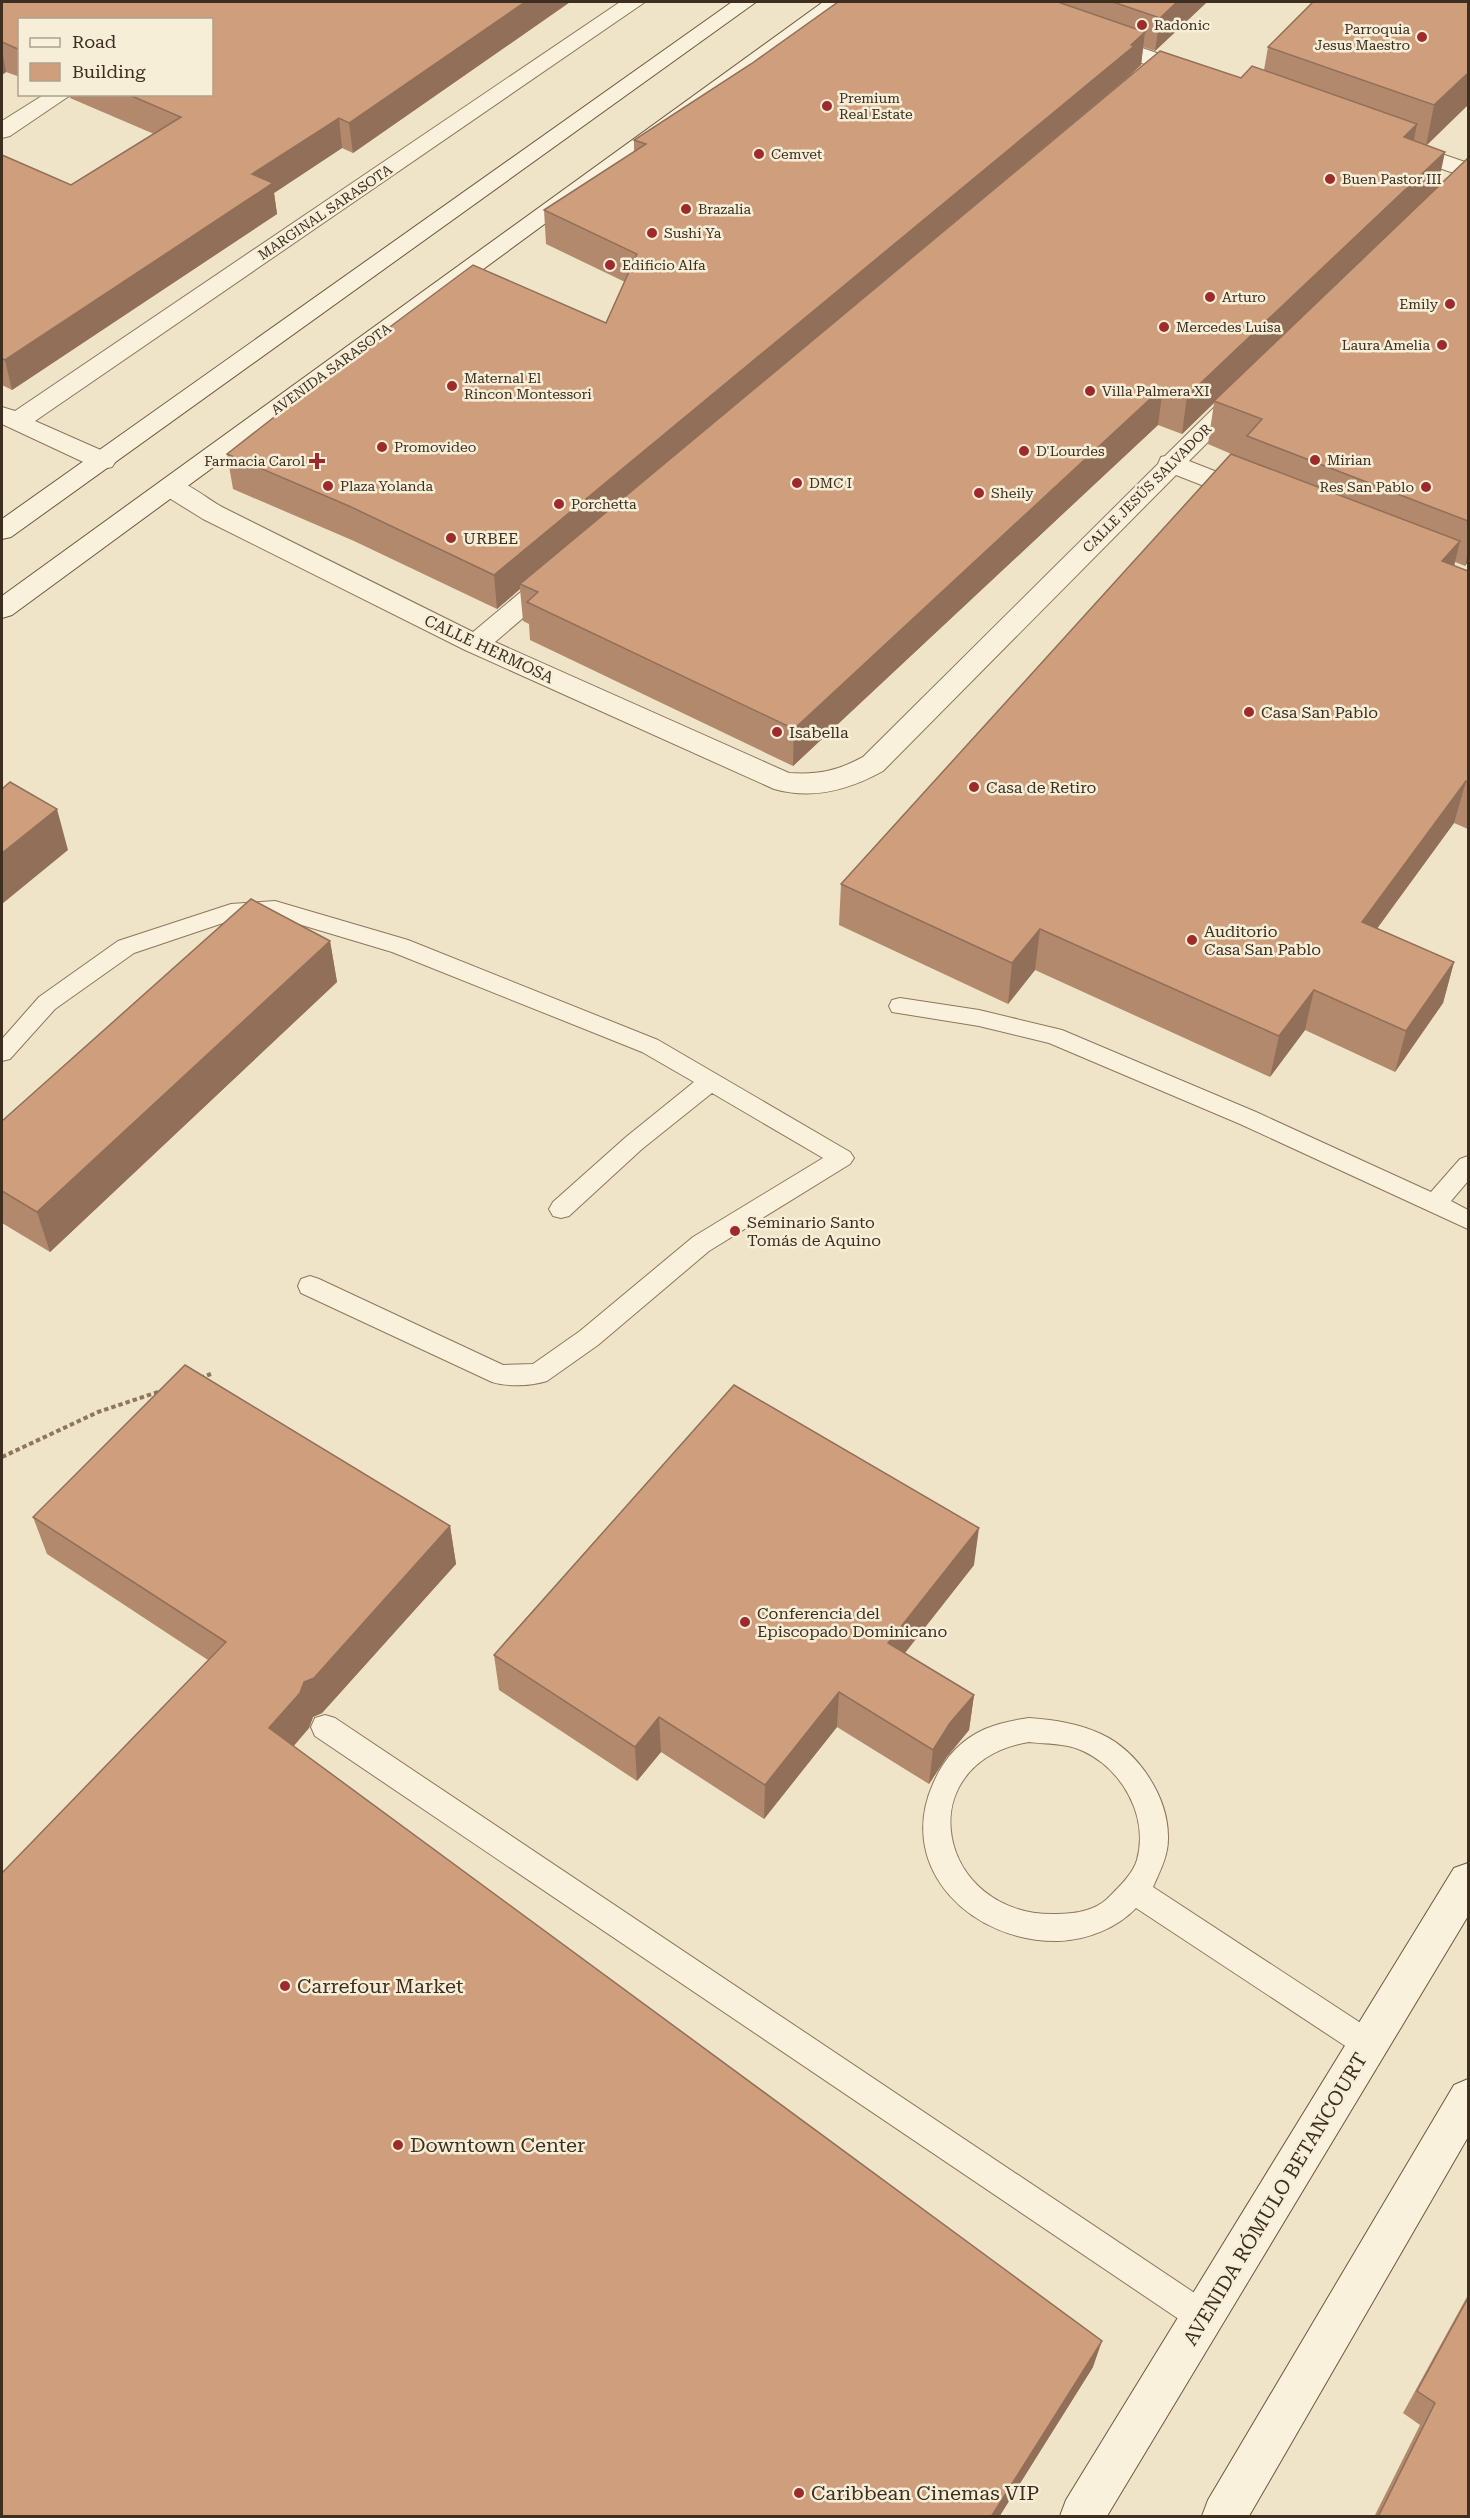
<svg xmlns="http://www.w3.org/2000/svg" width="1470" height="2518" font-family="'Roboto Serif',serif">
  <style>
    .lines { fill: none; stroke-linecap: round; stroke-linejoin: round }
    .lane-casing { stroke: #8d765c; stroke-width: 2 }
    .street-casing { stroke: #8d765c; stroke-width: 2 }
    .secondary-casing { stroke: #6f573f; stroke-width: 2 }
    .path { stroke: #8d765c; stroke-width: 4; stroke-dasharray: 4.5 3; stroke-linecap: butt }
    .lane { fill: #faf1dc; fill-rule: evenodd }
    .street { fill: #faf1dc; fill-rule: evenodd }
    .secondary { fill: #faf1dc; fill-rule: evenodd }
    .wall { fill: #b2896c }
    .shaded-wall { fill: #916f58 }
    .building { fill: #cf9f7d; stroke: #916f58; stroke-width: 1.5 }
    .poi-dot { fill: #9e2a2b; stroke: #f7eed8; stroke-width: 2 }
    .labels { text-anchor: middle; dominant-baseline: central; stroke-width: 5; stroke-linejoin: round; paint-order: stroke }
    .far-poi-label { font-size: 14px; fill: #3d2e20; stroke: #f7eed8; text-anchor: start }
    .far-street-label { font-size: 14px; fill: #3d2e20; stroke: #f7eed8 }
    .poi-label { font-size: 16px; fill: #3d2e20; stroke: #f7eed8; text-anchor: start }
    .street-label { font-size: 16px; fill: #3d2e20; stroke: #f7eed8 }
    .near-poi-label { font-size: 20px; fill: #3d2e20; stroke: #f7eed8; text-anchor: start }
    .near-street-label { font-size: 20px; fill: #3d2e20; stroke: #f7eed8 }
  </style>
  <rect width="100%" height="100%" fill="#f0e4c8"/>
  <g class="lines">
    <g class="lane-casing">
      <path id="lane" d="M275,901L408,940L658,1040L850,1152L854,1158L850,1164L709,1251L598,1345L547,1381C531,1386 508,1387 492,1382L301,1293L298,1286L301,1279L310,1276L319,1279L503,1365L533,1364L580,1331L693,1237L823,1158L712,1093L642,1149L569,1216L561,1218L553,1216L549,1209L553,1202L626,1137L694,1082L642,1052L392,952L275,917L232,920L134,953L55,1009L10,1059L2,1061V1039L39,997L118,941L231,904Z
        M900,998L979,1010L1062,1030L1256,1112L1431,1192L1460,1159L1468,1156V1181L1451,1201L1468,1210V1229L1240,1124L1049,1043L979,1026L892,1012L889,1006L892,1000Z
        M325,1715L335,1718L1214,2306L1219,2317L1214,2328L1203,2333L1192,2328L315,1736L311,1727L315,1718Z
        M1029,1718C1054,1720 1078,1723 1101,1734C1138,1751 1169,1797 1168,1839C1168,1856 1160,1871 1153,1887L1379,2035L1384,2045L1379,2055L1369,2059L1359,2055L1136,1908C1117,1928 1087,1940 1059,1941C974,1943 895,1870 933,1784C943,1760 960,1740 985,1729C999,1723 1014,1720 1029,1718ZM1029,1742C1046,1744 1067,1743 1083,1751C1122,1769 1149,1816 1137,1860C1133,1874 1118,1888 1107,1899C1094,1911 1074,1914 1056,1914C937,1917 906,1763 1029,1742Z"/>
    </g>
    <g class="street-casing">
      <path id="street" d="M620,2H645L35,421L112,455L116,461L112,467L103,469L94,467L2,424V407L15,411Z
        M1099,33L1200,68L1203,73L1200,78H1184L1091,45L1088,40L1091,35Z
        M45,94H72L10,136L2,138V121Z
        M1401,140L1468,163V178L1393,152L1390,147L1393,142Z
        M1243,385L1252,388L1256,393L1252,398L1189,461L1258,488L1262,494L1258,500L1249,502L1240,500L1176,475L883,771C849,790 813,800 774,789L465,650L203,519L161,493L157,487L161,481C184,475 206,500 226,509C308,550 390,591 473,632L547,570L556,567L565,570L569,576L565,582L495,642L789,773C818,775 837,771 863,757L1158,464L1161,457L1165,456L1234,388Z"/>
    </g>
    <g class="secondary-casing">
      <path id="secondary" d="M732,2H756L11,537L2,539V519Z
        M823,2H847L12,615L2,618V596Z
        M1468,1863V1916L1107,2516H1060L1066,2500L1454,1868Z
        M1468,2079V2137L1249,2516H1202L1208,2500L1454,2085Z"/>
    </g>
    <path class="path" d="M200,1378L211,1374
      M2,1457L98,1412L164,1390"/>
    <use href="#lane" class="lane"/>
    <use href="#street" class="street"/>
    <use href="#secondary" class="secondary"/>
  </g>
  <path class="wall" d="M2,2H570L353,153L342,148L274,193L277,214L12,390L2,385V155L71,185L154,134L70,98L69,94H212L20,20V77L6,72L2,75Z
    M838,2H1207L1155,51L1143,47L1141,65L1131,74L1241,78L1264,70L1268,47L1468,2V105L1426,145L1438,187L1468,158V562L1465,566L1455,562L1454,566L1468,571V829L1454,823L1377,928L1454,962L1443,1003L1395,1072L1305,1030L1270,1077L1035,970L1008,1004L839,925L841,884L1243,459L1208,444L1214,403L1182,434L1158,425L793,766L530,640L529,624L523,621L520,589L497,609L354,541L233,489L227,454L606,323L625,282L546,244L544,210L634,152V140L751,64Z
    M330,941L337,982L50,1252L2,1223V1121Z
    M33,1517L450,1526L456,1564L322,1713L313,1717L309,1728L294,1746L1093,2367L999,2517L208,1660L47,1554Z
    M974,1565L905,1653L974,1695L969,1730L946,1758L929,1784L837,1727L764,1819L661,1752L637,1781L499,1690L494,1655Z
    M1468,2295V2517H1374L1420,2425L1403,2413Z"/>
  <path class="shaded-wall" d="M525,2H570L353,153L349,123Z
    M1177,2H1207L1155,51L1160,18Z
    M1145,32L1141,65L1131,74L520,584V589L497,609L494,575L1131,45Z
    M2,50L6,72L2,75Z
    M1468,73V105L1426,146L1434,105Z
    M339,118L342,148L274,193L277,214L12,390L5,360L252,174Z
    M1417,124L1410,161L1404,137Z
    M1445,152L1437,190L1214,401V403L1182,434L1187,396Z
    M1163,387L1158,425L793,766L794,729Z
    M1460,541L1450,583L1442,561Z
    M1468,552V562L1465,566Z
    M1466,781L1454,823L1352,963L1362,922Z
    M57,809L68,850L2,904V853Z
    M1040,929L1035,970L1008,1004L1012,963Z
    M330,941L337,982L50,1252L37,1212Z
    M1454,962L1443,1003L1395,1072L1406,1031Z
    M1314,990L1305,1030L1270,1077L1279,1036Z
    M450,1526L456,1564L322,1713L313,1717L309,1728L279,1762L269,1728L304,1682Z
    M979,1528L974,1565L885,1678L888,1643Z
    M839,1692L837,1727L764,1819L765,1785Z
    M974,1695L969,1730L946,1758L929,1784L933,1750L950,1723Z
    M659,1717L661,1752L637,1781L635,1747Z
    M1102,2341L1093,2367L999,2517H991Z"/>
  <path class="building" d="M2,2H525L349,123L339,118L252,174L273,183L5,360L2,358V155L71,185L181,117L127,94H212V20H20V50L2,42Z
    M838,2H1058L1145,32L1131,45L1134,46L494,575L349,506L227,454L375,338L473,265L606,323L637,254L544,210L646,144L634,140L751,64Z
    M1113,2H1177L1160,18Z
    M1313,2H1468V73L1434,105L1268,47Z
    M1160,51L1241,78L1252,66L1417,124L1404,137L1445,152L1187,396L1163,387L794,729L527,602L538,592L520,584Z
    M1468,158V521L1247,436L1262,419L1214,401Z
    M1231,454L1460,541L1442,561L1468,571V782L1466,781L1362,922L1454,962L1406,1031L1314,990L1279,1036L1040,929L1012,963L841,884Z
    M10,782L57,809L2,853V789Z
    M251,899L330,941L37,1212L2,1191V1121Z
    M185,1365L450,1526L314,1678L304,1682L300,1693L269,1728L1102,2341L991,2517H2V1873L226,1642L33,1517Z
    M734,1385L979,1528L888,1643L974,1695L950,1723L933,1750L839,1692L765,1785L659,1717L635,1747L494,1655Z
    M1468,2298V2517H1378L1435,2403L1417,2391Z"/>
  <g class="poi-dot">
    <circle cx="1142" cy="25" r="6"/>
    <circle cx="1422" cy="37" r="6"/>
    <circle cx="827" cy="106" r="6"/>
    <circle cx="759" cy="154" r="6"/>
    <circle cx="1330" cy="179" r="6"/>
    <circle cx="686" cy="209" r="6"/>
    <circle cx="652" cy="233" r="6"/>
    <circle cx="610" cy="265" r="6"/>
    <circle cx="1210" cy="297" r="6"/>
    <circle cx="1450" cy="304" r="6"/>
    <circle cx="1164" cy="327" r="6"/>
    <circle cx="1442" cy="345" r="6"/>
    <circle cx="452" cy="386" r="6"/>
    <circle cx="1090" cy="391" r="6"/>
    <circle cx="382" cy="447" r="6"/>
    <circle cx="1024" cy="451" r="6"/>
    <circle cx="1315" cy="460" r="6"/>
    <path d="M314 452h6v6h6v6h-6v6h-6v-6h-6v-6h6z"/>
    <circle cx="797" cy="483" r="6"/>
    <circle cx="328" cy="486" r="6"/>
    <circle cx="1426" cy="487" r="6"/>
    <circle cx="979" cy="493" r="6"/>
    <circle cx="559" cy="504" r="6"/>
    <circle cx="451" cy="538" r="6"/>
    <circle cx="1249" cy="712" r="6"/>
    <circle cx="777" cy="732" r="6"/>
    <circle cx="974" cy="787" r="6"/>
    <circle cx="1192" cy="940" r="6"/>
    <circle cx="735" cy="1231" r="6"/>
    <circle cx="745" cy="1622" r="6"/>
    <circle cx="285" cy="1986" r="6"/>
    <circle cx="398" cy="2145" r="6"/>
    <circle cx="799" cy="2493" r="6"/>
  </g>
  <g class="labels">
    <g class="far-poi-label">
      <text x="1154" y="25">Radonic</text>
      <text x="1410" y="29" text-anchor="end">Parroquia<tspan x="1410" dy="16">Jesus Maestro</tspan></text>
      <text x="839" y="98">Premium<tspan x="839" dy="16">Real Estate</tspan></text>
      <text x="771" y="154">Cemvet</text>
      <text x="1342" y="179">Buen Pastor III</text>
      <text x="698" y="209">Brazalia</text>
      <text x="664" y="233">Sushi Ya</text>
      <text x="622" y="265">Edificio Alfa</text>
      <text x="1222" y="297">Arturo</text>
      <text x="1438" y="304" text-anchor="end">Emily</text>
      <text x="1176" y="327">Mercedes Luisa</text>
      <text x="1430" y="345" text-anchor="end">Laura Amelia</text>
      <text x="464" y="378">Maternal El<tspan x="464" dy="16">Rincon Montessori</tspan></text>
      <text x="1102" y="391">Villa Palmera XI</text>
      <text x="394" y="447">Promovideo</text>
      <text x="1036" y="451">D'Lourdes</text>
      <text x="1327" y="460">Mirian</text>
      <text x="305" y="461" text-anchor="end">Farmacia Carol</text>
      <text x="809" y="483">DMC I</text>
      <text x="340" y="486">Plaza Yolanda</text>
      <text x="1414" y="487" text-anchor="end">Res San Pablo</text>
      <text x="991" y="493">Sheily</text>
      <text x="571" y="504">Porchetta</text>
    </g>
    <g class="far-street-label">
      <text transform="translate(325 212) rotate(-34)">MARGINAL SARASOTA</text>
      <text transform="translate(331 369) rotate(-36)">AVENIDA SARASOTA</text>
      <text transform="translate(1147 488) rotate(-45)">CALLE JESÚS SALVADOR</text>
    </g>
    <g class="poi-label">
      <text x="463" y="538">URBEE</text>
      <text x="1261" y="712">Casa San Pablo</text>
      <text x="789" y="732">Isabella</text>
      <text x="986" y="787">Casa de Retiro</text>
      <text x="1204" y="931">Auditorio<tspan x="1204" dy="18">Casa San Pablo</tspan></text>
      <text x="747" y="1222">Seminario Santo<tspan x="747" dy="18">Tomás de Aquino</tspan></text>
      <text x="757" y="1613">Conferencia del<tspan x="757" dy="18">Episcopado Dominicano</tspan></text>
    </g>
    <g class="street-label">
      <text transform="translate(489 649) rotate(25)">CALLE HERMOSA</text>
    </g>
    <g class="near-poi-label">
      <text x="297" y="1986">Carrefour Market</text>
      <text x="410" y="2145">Downtown Center</text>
      <text x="811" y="2493">Caribbean Cinemas VIP</text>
    </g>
    <g class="near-street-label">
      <text transform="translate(1275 2199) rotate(-59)">AVENIDA RÓMULO BETANCOURT</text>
    </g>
  </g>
  <rect width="1470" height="2518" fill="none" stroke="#3d2e20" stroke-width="6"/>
  <rect x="18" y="18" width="195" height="78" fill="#f7eed8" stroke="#ada18e" stroke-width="1.5"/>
  <rect x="30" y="38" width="30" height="9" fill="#faf1dc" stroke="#ada18e" stroke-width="1.5"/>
  <text x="72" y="48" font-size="18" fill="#3d2e20">Road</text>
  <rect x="30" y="63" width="30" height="18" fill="#cf9f7d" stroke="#ada18e" stroke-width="1.5"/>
  <text x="72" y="78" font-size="18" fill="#3d2e20">Building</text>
</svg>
